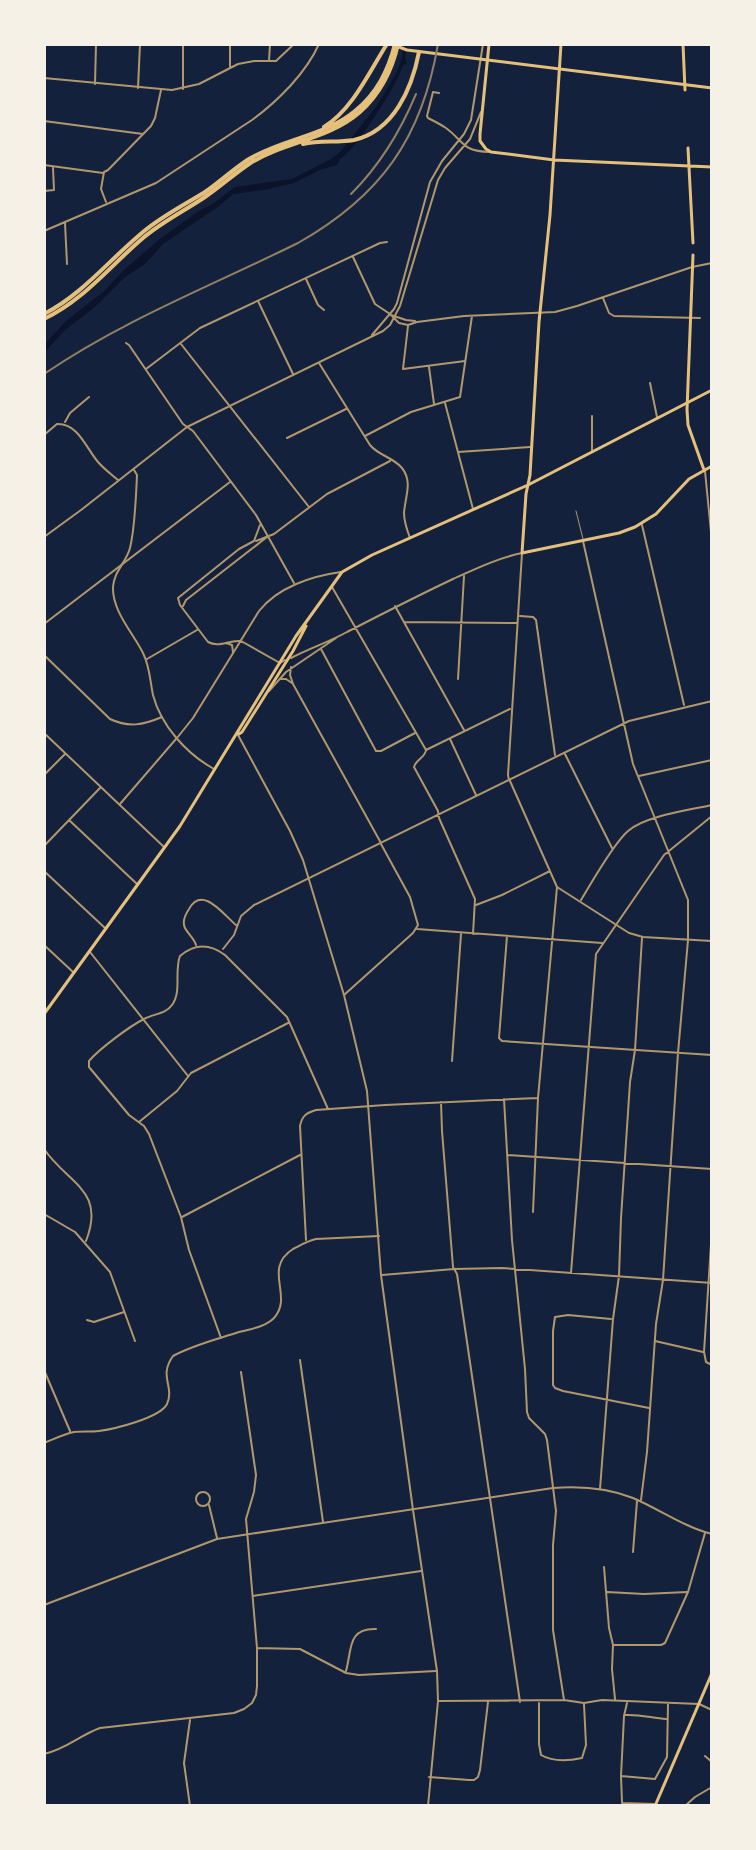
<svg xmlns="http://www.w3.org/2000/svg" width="756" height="1850" font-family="'Libre Baskerville',serif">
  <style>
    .water { fill: #0b132b }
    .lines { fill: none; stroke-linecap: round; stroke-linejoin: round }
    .service { stroke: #b1986c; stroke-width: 1 }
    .minor { stroke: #b1986c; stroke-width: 2 }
    .tertiary { stroke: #b1986c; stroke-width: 2 }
    .secondary { stroke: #e5c07b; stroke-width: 3 }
    .primary { stroke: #e5c07b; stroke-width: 3 }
    .trunk { stroke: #e5c07b; stroke-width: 4 }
    .rail { stroke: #918062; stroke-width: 2 }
  </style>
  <rect width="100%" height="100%" fill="#14213d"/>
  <path class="water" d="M404,44H407L405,58L407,64L403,65C398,84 355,151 340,159L337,165L320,170L294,183L264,190L233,194L219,206L163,244L145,264L125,277L96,306L64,331L44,353V345L66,321L103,292L125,269L161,238L199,211L214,203L232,189L235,187L292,179L331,159L341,151L376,107L397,72L402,57Z"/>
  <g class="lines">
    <path class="service" d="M576,511L583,539"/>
    <path class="minor" d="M269,61L270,44
      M230,67V44
      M95,84L96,44
      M138,88L140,44
      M183,89V44
      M44,121L143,134
      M44,165L103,173
      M44,191L54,190L53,168
      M106,202L101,189L104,172L108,170L151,126L155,118L161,90
      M65,223L67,264
      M44,231L156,183L252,120C278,101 306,73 319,44
      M353,257L375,304L390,314
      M306,279L318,305L324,310
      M258,301L293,374
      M408,326L403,369L465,361
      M126,343L129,345L183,424L193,431L256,515L294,583
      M181,344L309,507
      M319,363L370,445C379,456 393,457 402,468C413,482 405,497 404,513C404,522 407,530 410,538
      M429,367L434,404
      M146,369L200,328L380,243L387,242
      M650,383L657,417
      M445,403L473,509
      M592,416V451
      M65,422L70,413L89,397
      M44,435L57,424C78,423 86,448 98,462C104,469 111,474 118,480
      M287,438L346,409
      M642,525L684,705
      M256,541L274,534L327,494L390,461
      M583,541L633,764L688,900V940L678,1053L663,1280L656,1324L647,1452L641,1500
      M183,606L186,600L267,537
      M395,606L464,730
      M520,616L533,617L536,620L555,755
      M404,622L517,623
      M44,624L230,482
      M240,641C228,640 219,648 208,642L180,605L178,598L239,549L254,541L260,525
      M226,643L232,645L233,652
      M321,649L376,751H381L415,733
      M44,655L110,719C129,728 143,725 162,717
      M147,659L197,630
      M458,679L464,576
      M44,733L164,847
      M450,739L476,795
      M426,750C425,758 416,759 414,767L438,811L439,818L475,899L473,934
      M565,754L612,848
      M44,775L65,754
      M639,776L712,760
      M510,781L557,887L538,1098L533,1212
      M120,804L176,739
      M69,820L137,884
      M44,846L100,788
      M44,871L105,928
      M581,900C592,882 613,844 628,831C645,816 689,810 712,805
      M476,905L502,895L550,871
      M417,929L602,943
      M507,936L499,1038L502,1041L712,1055
      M44,945L73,972
      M196,945C194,938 188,934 185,928C182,922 185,915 189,909C202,885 223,914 236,925
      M223,949L234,935L241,916L254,905L629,721L712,701
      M90,952L188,1076
      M344,995L413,933L418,925L410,897L381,844
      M452,1061L461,934
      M504,1099L512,1240L525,1369L527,1412L529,1418L545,1434L547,1440L556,1511L553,1545V1630L564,1700
      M441,1102L442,1131L453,1267L457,1274L520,1702
      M139,1122L177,1091L191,1073L288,1023
      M44,1149C68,1184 106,1190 86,1241
      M508,1155L712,1169
      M44,1214L75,1232L110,1272L135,1341
      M182,1217L300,1155
      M712,1229L704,1352L706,1362L712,1365
      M306,1240L300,1126C302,1116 306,1113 316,1110L385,1105L538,1098
      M571,1273L596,954L664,855L712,816
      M382,1275L454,1269L502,1268L712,1283
      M611,1319L568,1315L555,1317L553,1331V1385L555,1388L563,1391L649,1408
      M87,1320L94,1322L124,1312
      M221,1338L189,1250L181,1217L149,1134L144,1126L129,1115L89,1067V1061C99,1049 130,1026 144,1019C153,1014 166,1014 172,1005C182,992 174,971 180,956C194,944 209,943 225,955L287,1017L328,1109
      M655,1341L703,1352
      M300,1360L323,1522
      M44,1370L70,1431
      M44,1443C54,1439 64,1434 74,1432C82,1431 90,1432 99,1431C114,1429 160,1418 167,1404C175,1386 158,1377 173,1356C193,1345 218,1339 239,1332C251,1329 265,1327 274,1318C294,1296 262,1269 293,1249C301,1245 307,1241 316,1239L379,1236
      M600,1489L613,1319L619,1276L621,1218L630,1082L635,1050L642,938
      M196 1499a7 7 0 1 1 14 0a7 7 0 1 1-14 0Z
      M209,1505L217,1538
      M633,1552L637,1501
      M604,1567L609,1628L613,1645L612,1669L615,1699
      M607,1592L644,1594L687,1592
      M253,1596L421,1571
      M613,1645H661L665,1643L688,1592L705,1533
      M257,1648L300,1649L346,1673L359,1675L436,1671
      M346,1671C352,1650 347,1628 376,1629
      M439,1701L564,1700L584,1703L602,1700L699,1704L712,1710
      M539,1703V1744L541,1755C553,1762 568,1761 582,1758L586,1745L584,1704
      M627,1703L624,1716L621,1776L655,1779L667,1757L668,1704
      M625,1715C639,1714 652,1718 666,1719
      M44,1754C65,1750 80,1735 100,1728L234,1713L244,1709L252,1703L256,1695L257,1686V1648L246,1519L254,1492L256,1475L241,1372
      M705,1756L712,1762
      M621,1776L622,1802
      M429,1777L469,1780H474L478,1777L480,1770L488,1702
      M622,1803L655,1804
      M627,1804L636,1806
      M190,1806L184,1763L190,1720
      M685,1806L695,1797L712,1787"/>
    <path class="tertiary" d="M44,78L172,90L199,84L238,64L254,61H276L294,44
      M439,93L433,92L427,116L428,118C434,121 440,124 446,128C465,142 461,151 490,152
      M603,298L609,313L614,316L700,318
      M390,314L399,323L408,325L417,322L464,316L555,312L577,306L692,267L712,263
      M391,315L406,320L415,321
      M372,335L394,309L397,303L430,182L442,161L464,134L471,120L483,44
      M365,436L411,412L460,397L472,316
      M458,452L530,447
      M134,470L137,475C136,496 135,528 130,548C126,563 114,571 113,587C112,611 133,633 143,653C150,667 150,681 153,695C161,726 187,754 214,769
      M705,471L712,542
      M44,537L81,510L187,427L383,331L390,325L400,306L438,180L445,168L470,139L481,112
      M332,587L426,750L510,709
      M241,641L280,663L285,660
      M291,658C310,648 329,642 347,632C382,614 417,596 453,579C475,569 498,558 522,553L508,775L509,780
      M291,667L290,675L293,684L381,843
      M280,679H286L292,683
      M269,691L286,672L336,638
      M238,735L290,831L303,860L344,995L367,1091L381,1275L413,1510L437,1671L438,1701L428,1806
      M177,738L193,718L259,611C278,587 312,576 341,572
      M557,887L629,933L643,937L712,941
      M44,1605L217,1539L553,1488C579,1486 608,1488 633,1498C659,1509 684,1527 712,1534"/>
    <path class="secondary" d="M489,44L480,134V141L486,149L491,152L508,154L554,160L712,167
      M561,44L550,215L539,322L530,475L526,494L522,553L619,533L635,527L656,514L689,479L712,466
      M683,44L685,90
      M688,148L693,243
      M693,255L687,410L688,425L704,470
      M655,1806L712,1673"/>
    <path class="primary" d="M391,44L407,50L712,88
      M239,734L242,732L293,651L306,626
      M44,1014L180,826L296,636L342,572L372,555L528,485L712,390"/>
    <path class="trunk" d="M324,127C353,109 369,72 387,44
      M303,144C320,140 337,143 354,140C394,131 412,88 419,52
      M44,314C83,294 109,260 143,232C162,216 184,205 205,192C220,182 233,169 249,159C282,139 325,136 355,111C377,93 388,71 395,44
      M44,319C84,300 110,266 143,238C162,222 184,211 205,197C220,187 234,174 249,164C283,142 328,140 360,112C381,93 392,71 398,44"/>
    <path class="rail" d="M351,194C379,166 401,130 416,94
      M44,374C123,320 213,285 298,243C381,196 422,138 438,44"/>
  </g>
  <rect width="756" height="1850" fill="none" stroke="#f6f1e7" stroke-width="92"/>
</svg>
